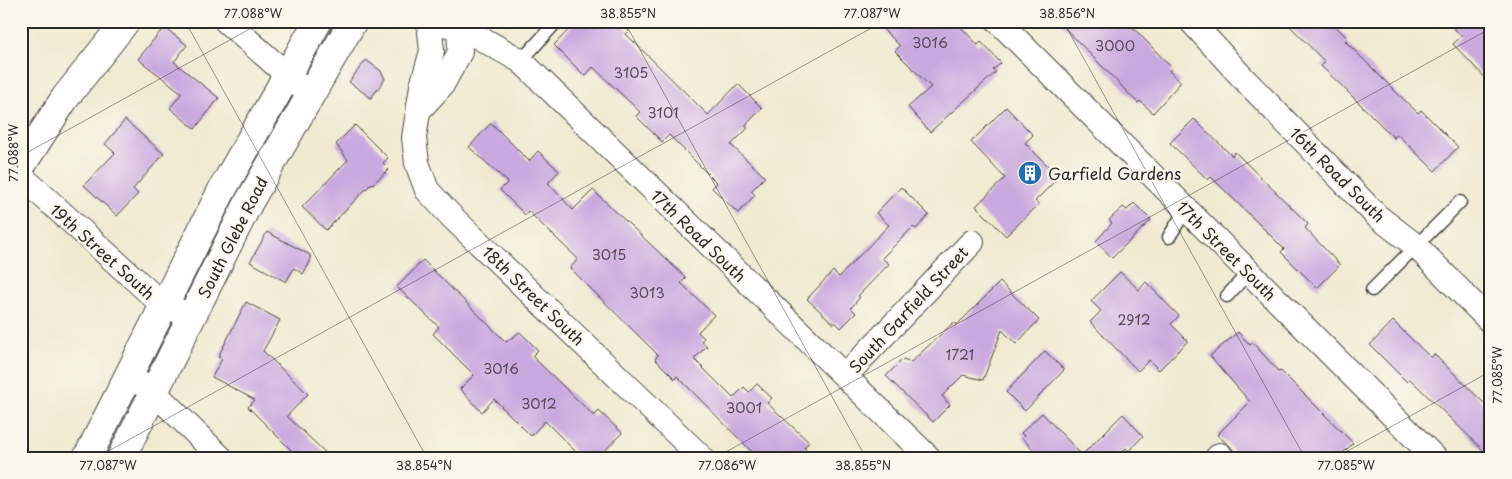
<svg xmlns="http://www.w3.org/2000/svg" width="1512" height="479" font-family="'Playpen Sans',sans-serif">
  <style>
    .building { fill: #caa8e0 }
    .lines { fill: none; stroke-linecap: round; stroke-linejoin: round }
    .lane-casing { stroke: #494844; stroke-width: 15 }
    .street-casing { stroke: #494844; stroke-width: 26 }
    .secondary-casing { stroke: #494844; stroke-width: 30 }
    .primary-casing { stroke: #494844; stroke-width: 30 }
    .lane { stroke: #fff; stroke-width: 12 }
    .street { stroke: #fff; stroke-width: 24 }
    .secondary { stroke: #fff; stroke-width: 28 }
    .primary { stroke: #fff; stroke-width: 28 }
    .ticks { fill: none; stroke: #2b2b2b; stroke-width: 1; stroke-opacity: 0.45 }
    .labels { text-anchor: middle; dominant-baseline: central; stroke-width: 4.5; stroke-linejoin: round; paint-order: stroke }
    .number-label { font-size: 14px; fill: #534a58 }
    .poi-label { font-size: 16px; fill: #2b2b2b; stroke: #fbf7ec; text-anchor: start }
    .street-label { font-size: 16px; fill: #2b2b2b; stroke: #fbf7ec }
    .neatline { fill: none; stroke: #2b2b2b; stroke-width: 2 }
    .ticks-label { font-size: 12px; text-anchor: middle; fill: #2b2b2b }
  </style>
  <rect width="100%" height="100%" fill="#fbf7ec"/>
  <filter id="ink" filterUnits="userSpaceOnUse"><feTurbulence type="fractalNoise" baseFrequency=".02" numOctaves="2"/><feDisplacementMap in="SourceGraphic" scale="10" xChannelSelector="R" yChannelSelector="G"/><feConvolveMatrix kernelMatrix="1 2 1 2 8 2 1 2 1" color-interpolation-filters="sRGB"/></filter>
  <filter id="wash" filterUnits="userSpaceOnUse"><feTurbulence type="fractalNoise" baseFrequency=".0096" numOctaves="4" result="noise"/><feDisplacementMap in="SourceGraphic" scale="20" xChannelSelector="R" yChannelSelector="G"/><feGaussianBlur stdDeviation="1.12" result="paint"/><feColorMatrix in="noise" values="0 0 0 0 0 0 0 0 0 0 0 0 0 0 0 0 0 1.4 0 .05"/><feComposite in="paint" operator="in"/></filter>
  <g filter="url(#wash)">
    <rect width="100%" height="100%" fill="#f0ead0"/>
    <g id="blocks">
      <path class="building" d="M577,21H619L629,31L626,34L708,115L738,84L762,108L745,126L748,128L731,145L765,177L751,191L755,195L738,213L712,188L717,183L669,135L662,142L636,116L640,112L593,67L585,76L554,45Z
        M875,21H955L978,45L981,42L1001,63L993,70L996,72L930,132L908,107L931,87L895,51L900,46Z
        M1058,21H1127L1172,68L1169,71L1181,82L1153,113L1140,101L1138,103Z
        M1285,21H1331L1348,39L1345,41L1395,91L1418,113L1421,110L1458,147L1435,171L1397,134L1394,138L1347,91L1321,66L1325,62Z
        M1446,21H1491V84L1453,44L1462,36Z
        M164,27L187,45L174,62L219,98L195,129L170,108L182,93L138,59Z
        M366,60L381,71L385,79L371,98L349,82Z
        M1006,107L1033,135L1025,143L1059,177L1035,201L1039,204L1006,236L976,206L1005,178L971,142Z
        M1194,119L1232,156L1235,152L1308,224L1305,228L1340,265L1317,288L1281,252L1284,249L1258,223L1211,177L1208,180L1170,143Z
        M125,120L164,154L133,189L138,194L117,216L84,185L115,153L105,144Z
        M491,123L529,161L538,151L559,171L548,183L573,210L593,190L686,278L681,283L714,315L698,332L704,338L701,341L707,346L694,359L733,398L744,387L749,392L757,384L772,398L767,403L809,442L804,448L814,458H758L677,376L675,379L655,359L658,355L570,268L578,259L528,211L525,215L500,190L508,182L469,147Z
        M355,125L388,158L383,163L389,169L373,184L372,183L326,230L302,207L348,160L336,144Z
        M901,187L929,215L916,229L913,227L882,258L889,264L858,296L860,297L851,308L856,313L841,328L835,322L834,324L807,299L833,271L839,277L889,225L876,213Z
        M1134,203L1151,220L1112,258L1096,241L1112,223L1109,220L1123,207L1127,210Z
        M267,232L310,255V262L303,274L294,268L286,282L250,262Z
        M423,260L506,342L520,332L538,350L532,356L594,416L599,411L622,433L598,458H582L545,421L531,436L494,399L482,412L460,389L474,375L433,334L439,327L397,287Z
        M1120,272L1139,290L1146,282L1179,316L1171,324L1188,341L1159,370L1149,360L1138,371L1090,322L1101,311L1091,301Z
        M1000,282L1039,320L1016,344L1002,330L983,380L963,375L942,396L950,405L933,422L886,376L903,359L911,362L954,322L957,325Z
        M246,302L280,320L263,351L308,394L287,416L331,458H299L248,407L255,400L212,377L222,359L218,357Z
        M1393,321L1431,358L1434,354L1491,410V458L1410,379L1407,382L1370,345Z
        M1238,332L1250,345L1253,343L1279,372L1281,371L1353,443L1338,458H1239L1230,446L1217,435L1250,402L1210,356Z
        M1045,351L1064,370L1025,411L1006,392Z
        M1042,413L1082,455L1123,414L1143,436L1129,451L1126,448L1117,458H1041L1022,438L1024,436L1021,433Z"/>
    </g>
  </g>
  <g filter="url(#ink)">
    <use href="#blocks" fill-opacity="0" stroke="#494844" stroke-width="1"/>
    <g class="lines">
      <g class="lane-casing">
        <path id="lane" d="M521,61L557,21
          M1169,237L1186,209
          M1372,290L1460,202
          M1227,296L1249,272"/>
      </g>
      <g class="street-casing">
        <path id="street" d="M226,21L310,95
          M427,21L429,23L459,26L521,61L929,458
          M998,21L1435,458
          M1191,21L1242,77L1377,216L1416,246L1491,322
          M429,23L432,51L422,86L414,138L417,163L427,190L452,217L702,458
          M420,109L442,85L460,52L459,21
          M21,176L163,305L192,316
          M129,376L154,392L221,458
          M845,376L972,242
          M1217,458L1220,455"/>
      </g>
      <g class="secondary-casing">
        <path id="secondary" d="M21,166L65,98L126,21"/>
      </g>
      <g class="primary-casing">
        <path id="primary" d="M87,458L222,190L318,21
          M121,458L249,202L353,21"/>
      </g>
      <use href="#lane" class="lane"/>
      <use href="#street" class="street"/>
      <use href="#secondary" class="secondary"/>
      <use href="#primary" class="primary"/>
    </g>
  </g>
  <path class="ticks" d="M185,21L427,458M624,21L866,458M1063,21L1305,458M21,156L264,21M96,458L884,21M715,458L1491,28M1335,458L1491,371"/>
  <defs>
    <g id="building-disc" transform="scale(1.25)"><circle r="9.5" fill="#1f6fb2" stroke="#fbf7ec"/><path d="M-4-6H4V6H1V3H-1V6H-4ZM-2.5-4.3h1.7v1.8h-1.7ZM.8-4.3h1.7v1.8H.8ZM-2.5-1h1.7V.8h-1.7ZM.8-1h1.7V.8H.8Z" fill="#fff"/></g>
  </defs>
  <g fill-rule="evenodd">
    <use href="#building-disc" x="1030" y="173"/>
  </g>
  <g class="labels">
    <g class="number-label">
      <text x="930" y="42">3016</text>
      <text x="1115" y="45">3000</text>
      <text x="631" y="72">3105</text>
      <text x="663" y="112">3101</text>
      <text x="609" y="254">3015</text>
      <text x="647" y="292">3013</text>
      <text x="1134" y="319">2912</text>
      <text x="960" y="354">1721</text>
      <text x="501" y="368">3016</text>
      <text x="539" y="403">3012</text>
      <text x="744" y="407">3001</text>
    </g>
    <g class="poi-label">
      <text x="1048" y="173">Garfield Gardens</text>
    </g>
    <g class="street-label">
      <text transform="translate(1338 174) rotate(45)">16th Road South</text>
      <text transform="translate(699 235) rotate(44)">17th Road South</text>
      <text transform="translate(232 237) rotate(-63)">South Glebe Road</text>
      <text transform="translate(1227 250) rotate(45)">17th Street South</text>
      <text transform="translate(103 251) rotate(42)">19th Street South</text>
      <text transform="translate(534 295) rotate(44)">18th Street South</text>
      <text transform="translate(908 309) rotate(-47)">South Garfield Street</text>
    </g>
  </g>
  <rect width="1512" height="479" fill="none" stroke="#fbf7ec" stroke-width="55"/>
  <rect x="28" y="28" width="1456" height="424" class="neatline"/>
  <g class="ticks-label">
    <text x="253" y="18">77.088°W</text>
    <text x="628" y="18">38.855°N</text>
    <text x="872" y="18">77.087°W</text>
    <text x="1067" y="18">38.856°N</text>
    <text transform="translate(14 153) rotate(-90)" y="4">77.088°W</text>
    <text transform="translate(1498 375) rotate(-90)" y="4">77.085°W</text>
    <text x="108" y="470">77.087°W</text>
    <text x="424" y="470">38.854°N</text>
    <text x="727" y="470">77.086°W</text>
    <text x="863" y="470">38.855°N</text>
    <text x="1346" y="470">77.085°W</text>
  </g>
</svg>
